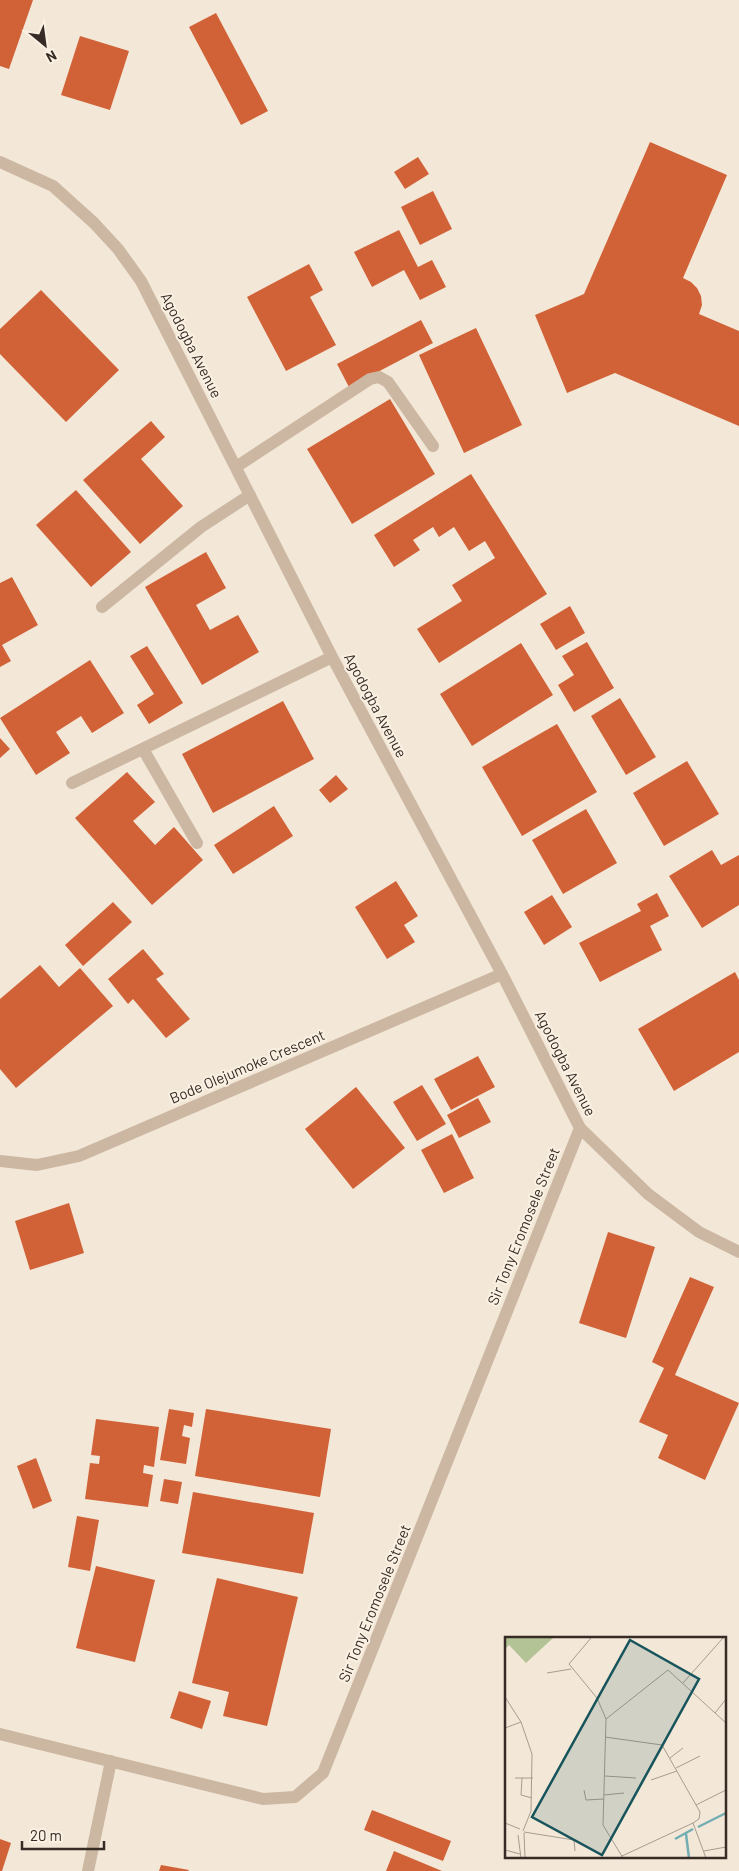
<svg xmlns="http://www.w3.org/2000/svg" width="739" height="1871" font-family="Barlow,sans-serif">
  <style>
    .building { fill: #d16237 }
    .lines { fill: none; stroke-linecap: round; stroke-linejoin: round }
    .lane { stroke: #ccb7a2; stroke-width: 12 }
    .street { stroke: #ccb7a2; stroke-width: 12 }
    .labels { text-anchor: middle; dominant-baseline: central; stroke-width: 4; stroke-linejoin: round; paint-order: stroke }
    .street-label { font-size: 15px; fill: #362b25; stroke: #fbf1e3 }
    .inset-river { fill: none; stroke: #73aeb3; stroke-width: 2.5 }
    .inset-road { fill: none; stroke: #a79c90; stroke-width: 1 }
    .view { fill: #17545b; fill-opacity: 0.15; stroke: #17545b; stroke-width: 2.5 }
    .inset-edge { fill: none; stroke: #362b25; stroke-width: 2.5 }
  </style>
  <rect width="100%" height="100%" fill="#f3e7d7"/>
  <path class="building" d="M0,0H33L9,69L0,66Z
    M216,13L268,111L241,125L189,27Z
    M80,36L129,51L110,110L61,95Z
    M650,142L727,175L683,278L691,282L697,288L701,296L702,305L699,314L739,331V426L615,373L567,393L535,315L584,294Z
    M418,157L429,174L405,189L394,172Z
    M433,191L452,229L420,245L401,207Z
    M399,230L418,267L432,260L446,287L420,300L404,270L372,287L354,252Z
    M309,264L323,290L310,297L336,345L286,371L247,297Z
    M41,290L119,370L66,422L0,354V329Z
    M421,320L433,343L349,387L337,364Z
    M476,328L522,425L464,453L419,355Z
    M390,399L435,474L352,524L307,449Z
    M151,421L165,437L141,459L183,506L140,544L83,480Z
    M471,474L547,594L439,663L417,629L462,601L452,585L495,558L485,541L469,551L454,527L439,537L433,527L413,540L420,550L394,567L374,535Z
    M76,490L131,552L91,587L36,525Z
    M206,552L226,588L196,605L210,630L238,615L259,652L202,685L145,587Z
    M12,577L38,625L2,645L11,661L0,667V583Z
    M570,606L585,633L556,650L540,624Z
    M587,642L614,688L574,712L558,685L574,675L562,656Z
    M521,643L553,695L472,746L440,694Z
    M147,646L183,703L149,724L137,705L154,694L130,656Z
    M90,660L124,713L92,733L81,716L56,732L70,753L36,775L0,718Z
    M620,698L656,757L626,775L591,716Z
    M283,701L314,759L213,813L182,754Z
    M557,724L597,792L522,836L482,767Z
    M0,738L10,749L0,758Z
    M687,761L719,814L664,846L633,793Z
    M127,772L155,802L133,821L155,845L174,827L203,860L152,905L75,818Z
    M336,775L348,789L330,803L319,790Z
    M274,806L293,836L233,874L214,845Z
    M586,809L617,863L563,894L532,840Z
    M712,850L721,865L739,855V905L702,928L669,876Z
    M396,881L418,916L404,925L415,942L387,959L355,907Z
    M657,893L669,916L650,926L662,950L600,982L579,943L641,911L637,904Z
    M552,895L572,927L544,945L524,912Z
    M113,902L132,922L83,966L65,945Z
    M143,949L164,974L156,979L190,1019L166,1038L133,999L128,1004L108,979Z
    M40,965L59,987L80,968L113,1006L16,1088L0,1069V999Z
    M735,972L739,980V1052L674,1091L638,1029Z
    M478,1056L495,1087L451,1110L434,1079Z
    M422,1085L446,1124L417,1141L393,1102Z
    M356,1087L405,1148L353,1189L305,1129Z
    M478,1098L491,1122L459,1138L447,1115Z
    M452,1134L474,1178L444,1193L421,1150Z
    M69,1203L84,1253L30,1270L15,1221Z
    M608,1232L655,1247L626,1338L579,1323Z
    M690,1277L714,1287L675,1375L739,1403L705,1480L658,1458L668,1435L639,1422L664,1368L652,1362Z
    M169,1409L194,1413L192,1427L184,1425L182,1436L190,1438L186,1464L160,1460Z
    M206,1409L331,1429L320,1497L195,1476Z
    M96,1419L159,1427L154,1467L144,1465L143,1473L153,1475L148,1507L85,1499L90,1463L99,1464L100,1456L91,1455Z
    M36,1458L52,1501L33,1509L17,1466Z
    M164,1479L182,1482L178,1504L160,1501Z
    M193,1492L314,1513L303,1574L182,1553Z
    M77,1516L99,1520L90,1571L68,1567Z
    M96,1566L155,1580L135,1662L76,1648Z
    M217,1578L298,1597L267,1726L223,1716L229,1692L192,1683Z
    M179,1691L211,1701L202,1729L170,1718Z
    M372,1810L451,1841L443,1861L364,1830Z
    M0,1839L11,1843L2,1871H0Z
    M394,1851L442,1871H386Z
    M161,1865L189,1870L188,1871H159Z"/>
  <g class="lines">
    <path class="lane" d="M236,467L370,379L379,377L388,382L433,446"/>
    <path class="street" d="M0,162L53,186L94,223L118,249L141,281L332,657L502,974L580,1128L648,1194L699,1232L739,1252
      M102,607L201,527L250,495
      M143,749L197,843
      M72,783L332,657
      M0,1161L37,1165L79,1156L502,974
      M0,1734L263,1799L295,1797L323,1773L580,1128
      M88,1871L111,1761"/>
  </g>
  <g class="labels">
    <g class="street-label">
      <text transform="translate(192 345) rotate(63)">Agodogba Avenue</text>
      <text transform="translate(376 705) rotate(62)">Agodogba Avenue</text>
      <text transform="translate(566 1063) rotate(63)">Agodogba Avenue</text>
      <text transform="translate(247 1066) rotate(-23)">Bode Olejumoke Crescent</text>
      <text transform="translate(523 1226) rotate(-68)">Sir Tony Eromosele Street</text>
      <text transform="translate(374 1603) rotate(-68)">Sir Tony Eromosele Street</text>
    </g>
  </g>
  <g transform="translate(505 1637)">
    <rect width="221" height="221" fill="#f3e7d7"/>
    <path d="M0,1H48L21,26L4,8L0,12Z" fill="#b3c396"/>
    <path class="inset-river" d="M193,190L221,176M181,197L184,221M170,202L188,192"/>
    <path class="inset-road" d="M86,1L64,27L92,61L101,82L98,188L118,221M42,36L66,32M178,46L218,1M0,60L16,85L27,117L26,174L18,194M210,76L221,62M101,82L163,33L221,86M0,91L16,85M100,100L157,108L195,175L194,182L188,186L117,219M165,121L178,111M171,131L195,119M100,139L131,141M10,141H28M17,141L16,158L27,161M146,143L172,134M79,153L81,163L99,162M99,158L119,156M191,168L221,153M0,186L15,192M188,186L201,221M19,195L69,203L70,214M19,196L20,221M13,198L16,221M0,213L15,217M199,214L221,210"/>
    <path class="view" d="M125,3L194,42L97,218L27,180Z"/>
    <rect width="221" height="221" class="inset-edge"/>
  </g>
  <g transform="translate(45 45) rotate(151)" stroke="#fbf1e3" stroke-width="4" paint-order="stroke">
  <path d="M0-4L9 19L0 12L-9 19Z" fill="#362b25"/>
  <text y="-8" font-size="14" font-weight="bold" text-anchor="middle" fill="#362b25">N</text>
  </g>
  <path d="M22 1841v8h82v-8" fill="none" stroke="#362b25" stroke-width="2.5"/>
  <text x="30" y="1841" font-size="15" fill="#362b25" stroke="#fbf1e3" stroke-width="4" paint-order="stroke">20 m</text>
</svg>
